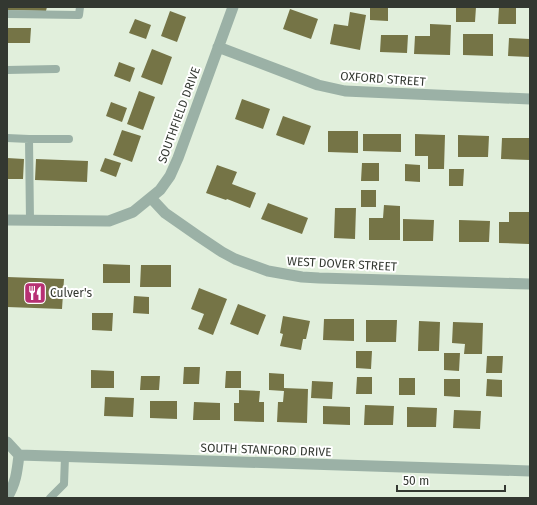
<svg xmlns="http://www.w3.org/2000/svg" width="537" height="505" font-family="'Fira Sans',sans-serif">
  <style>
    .building { fill: #757446 }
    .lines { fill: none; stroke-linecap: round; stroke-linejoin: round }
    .service { stroke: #9bb1a6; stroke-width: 8 }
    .minor { stroke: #9bb1a6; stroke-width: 11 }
    .labels { text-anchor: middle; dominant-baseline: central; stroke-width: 4; stroke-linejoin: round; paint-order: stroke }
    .street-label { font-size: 12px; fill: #333831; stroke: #fff }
    .poi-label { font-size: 12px; fill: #333831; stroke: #fff; text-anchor: start }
  </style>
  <rect width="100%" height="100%" fill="#e1efdc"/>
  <path class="building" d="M7,7H47L46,11L7,10Z
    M370,7H388V21L370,20Z
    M456,7H476L475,22H456Z
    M499,7H516V24H498Z
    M290,9L318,19L311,39L283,29Z
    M170,11L186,17L177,42L161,36Z
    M350,12L366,15L360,50L330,44L334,24L348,26Z
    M135,19L151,25L146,39L129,33Z
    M430,24L451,25L450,55L414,54L415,36H430Z
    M7,28H31L30,43H7Z
    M463,34H493V56L463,55Z
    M381,35H408L407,53L380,52Z
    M509,38L530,39V57L508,56Z
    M152,49L172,57L162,85L141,77Z
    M119,62L135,68L130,82L114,76Z
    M139,91L155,97L143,130L127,124Z
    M242,99L270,109L263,129L235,119Z
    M111,102L127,108L122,122L106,116Z
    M283,116L311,126L304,145L276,135Z
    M122,130L141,136L132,162L113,155Z
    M328,131H358V153L328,152Z
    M363,134H401V152L363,151Z
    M415,134L445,135L444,169H428V156H415Z
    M458,135L489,136L488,157H458Z
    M502,138H530V160L501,159Z
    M7,158L24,159L23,179H7Z
    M105,158L121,163L116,177L100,171Z
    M36,159L88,161L87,182L35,180Z
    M362,163H379V181H361Z
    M405,164L420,165V182L405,181Z
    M217,165L237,172L232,184L256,193L250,208L227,199L226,200L206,193Z
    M449,169H464L463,186H449Z
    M361,190H376V207H361Z
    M268,203L308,218L302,234L261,219Z
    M384,205L400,206V240H369V218H383Z
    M335,208H356L355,239L334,238Z
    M509,212H530L529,244L499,243V222H509Z
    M403,219L434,220L433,241H403Z
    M459,220L490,221L489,242H459Z
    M103,264L130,265V283H103Z
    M141,265H171V287H140Z
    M7,277L64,279L62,309L7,307Z
    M199,288L227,299L213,335L198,329L204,314L191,309Z
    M134,296L149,297V314L133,313Z
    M238,304L266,315L258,335L230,324Z
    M92,313H113L112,331L92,330Z
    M283,316L310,321L306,339H303L301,350L280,346L283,334L280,333Z
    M324,319H354V341L323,340Z
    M366,320H397L396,342H366Z
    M419,321L440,322L439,351H418Z
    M453,322L483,323L482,354H464L465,344L452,343Z
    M356,351H372L371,369L356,368Z
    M444,353H460L459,371L444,370Z
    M487,356H503L502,373H486Z
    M184,367H200L199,384H183Z
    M91,370L114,371V388H91Z
    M226,371H241V388H225Z
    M269,373L284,374V388L308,389L307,423L277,422L278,402H283L284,391L269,390Z
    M141,376H160L159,390H140Z
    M357,377H372V394H356Z
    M399,378H415V395H399Z
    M444,379H460V397L444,396Z
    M487,379L502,380V397L486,396Z
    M312,381L333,382L332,399L311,398Z
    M239,390L260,391L259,402H264V422L234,421V403H239Z
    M105,397L134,398L133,417L104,416Z
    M150,401H177V419L150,418Z
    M194,402L220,403V420H193Z
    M365,405L394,406L393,425H364Z
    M323,406L350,407V425L323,424Z
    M407,407L437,408L436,427H407Z
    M454,410L481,411L480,429L453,428Z"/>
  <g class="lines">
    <path class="service" d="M7,14L79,15L80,7
      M7,70L56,69
      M7,138L29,139L30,221
      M29,139H69
      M50,498L64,484L65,457"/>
    <path class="minor" d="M218,47L318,85L345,91L530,99
      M151,198L165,213L198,236L222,252L235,259L268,271L302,277L319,278L530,284
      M7,220L109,221L133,212L160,190L170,176L178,158L233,7
      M7,442L19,455L530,471
      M7,498C16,483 17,472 19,455"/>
  </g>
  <defs>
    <g id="restaurant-square" transform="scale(1.15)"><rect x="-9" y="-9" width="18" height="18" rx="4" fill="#b73073" stroke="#fff"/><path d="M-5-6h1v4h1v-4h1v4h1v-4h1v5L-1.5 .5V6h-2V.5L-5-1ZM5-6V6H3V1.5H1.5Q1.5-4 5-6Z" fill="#fff"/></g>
  </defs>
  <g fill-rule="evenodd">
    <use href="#restaurant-square" x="35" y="293"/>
  </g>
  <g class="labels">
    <g class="street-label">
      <text transform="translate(383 79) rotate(4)">OXFORD STREET</text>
      <text transform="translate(179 115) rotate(-70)">SOUTHFIELD DRIVE</text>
      <text transform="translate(342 264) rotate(3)">WEST DOVER STREET</text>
      <text transform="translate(266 450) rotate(2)">SOUTH STANFORD DRIVE</text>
    </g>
    <g class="poi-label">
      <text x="50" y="293">Culver's</text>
    </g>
  </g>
  <rect width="537" height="505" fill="none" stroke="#333831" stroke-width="16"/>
  <path d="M397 485v6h108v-6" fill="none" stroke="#333831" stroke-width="2"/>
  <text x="403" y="485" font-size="12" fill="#333831" stroke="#ffffff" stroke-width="3" paint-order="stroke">50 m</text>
</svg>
